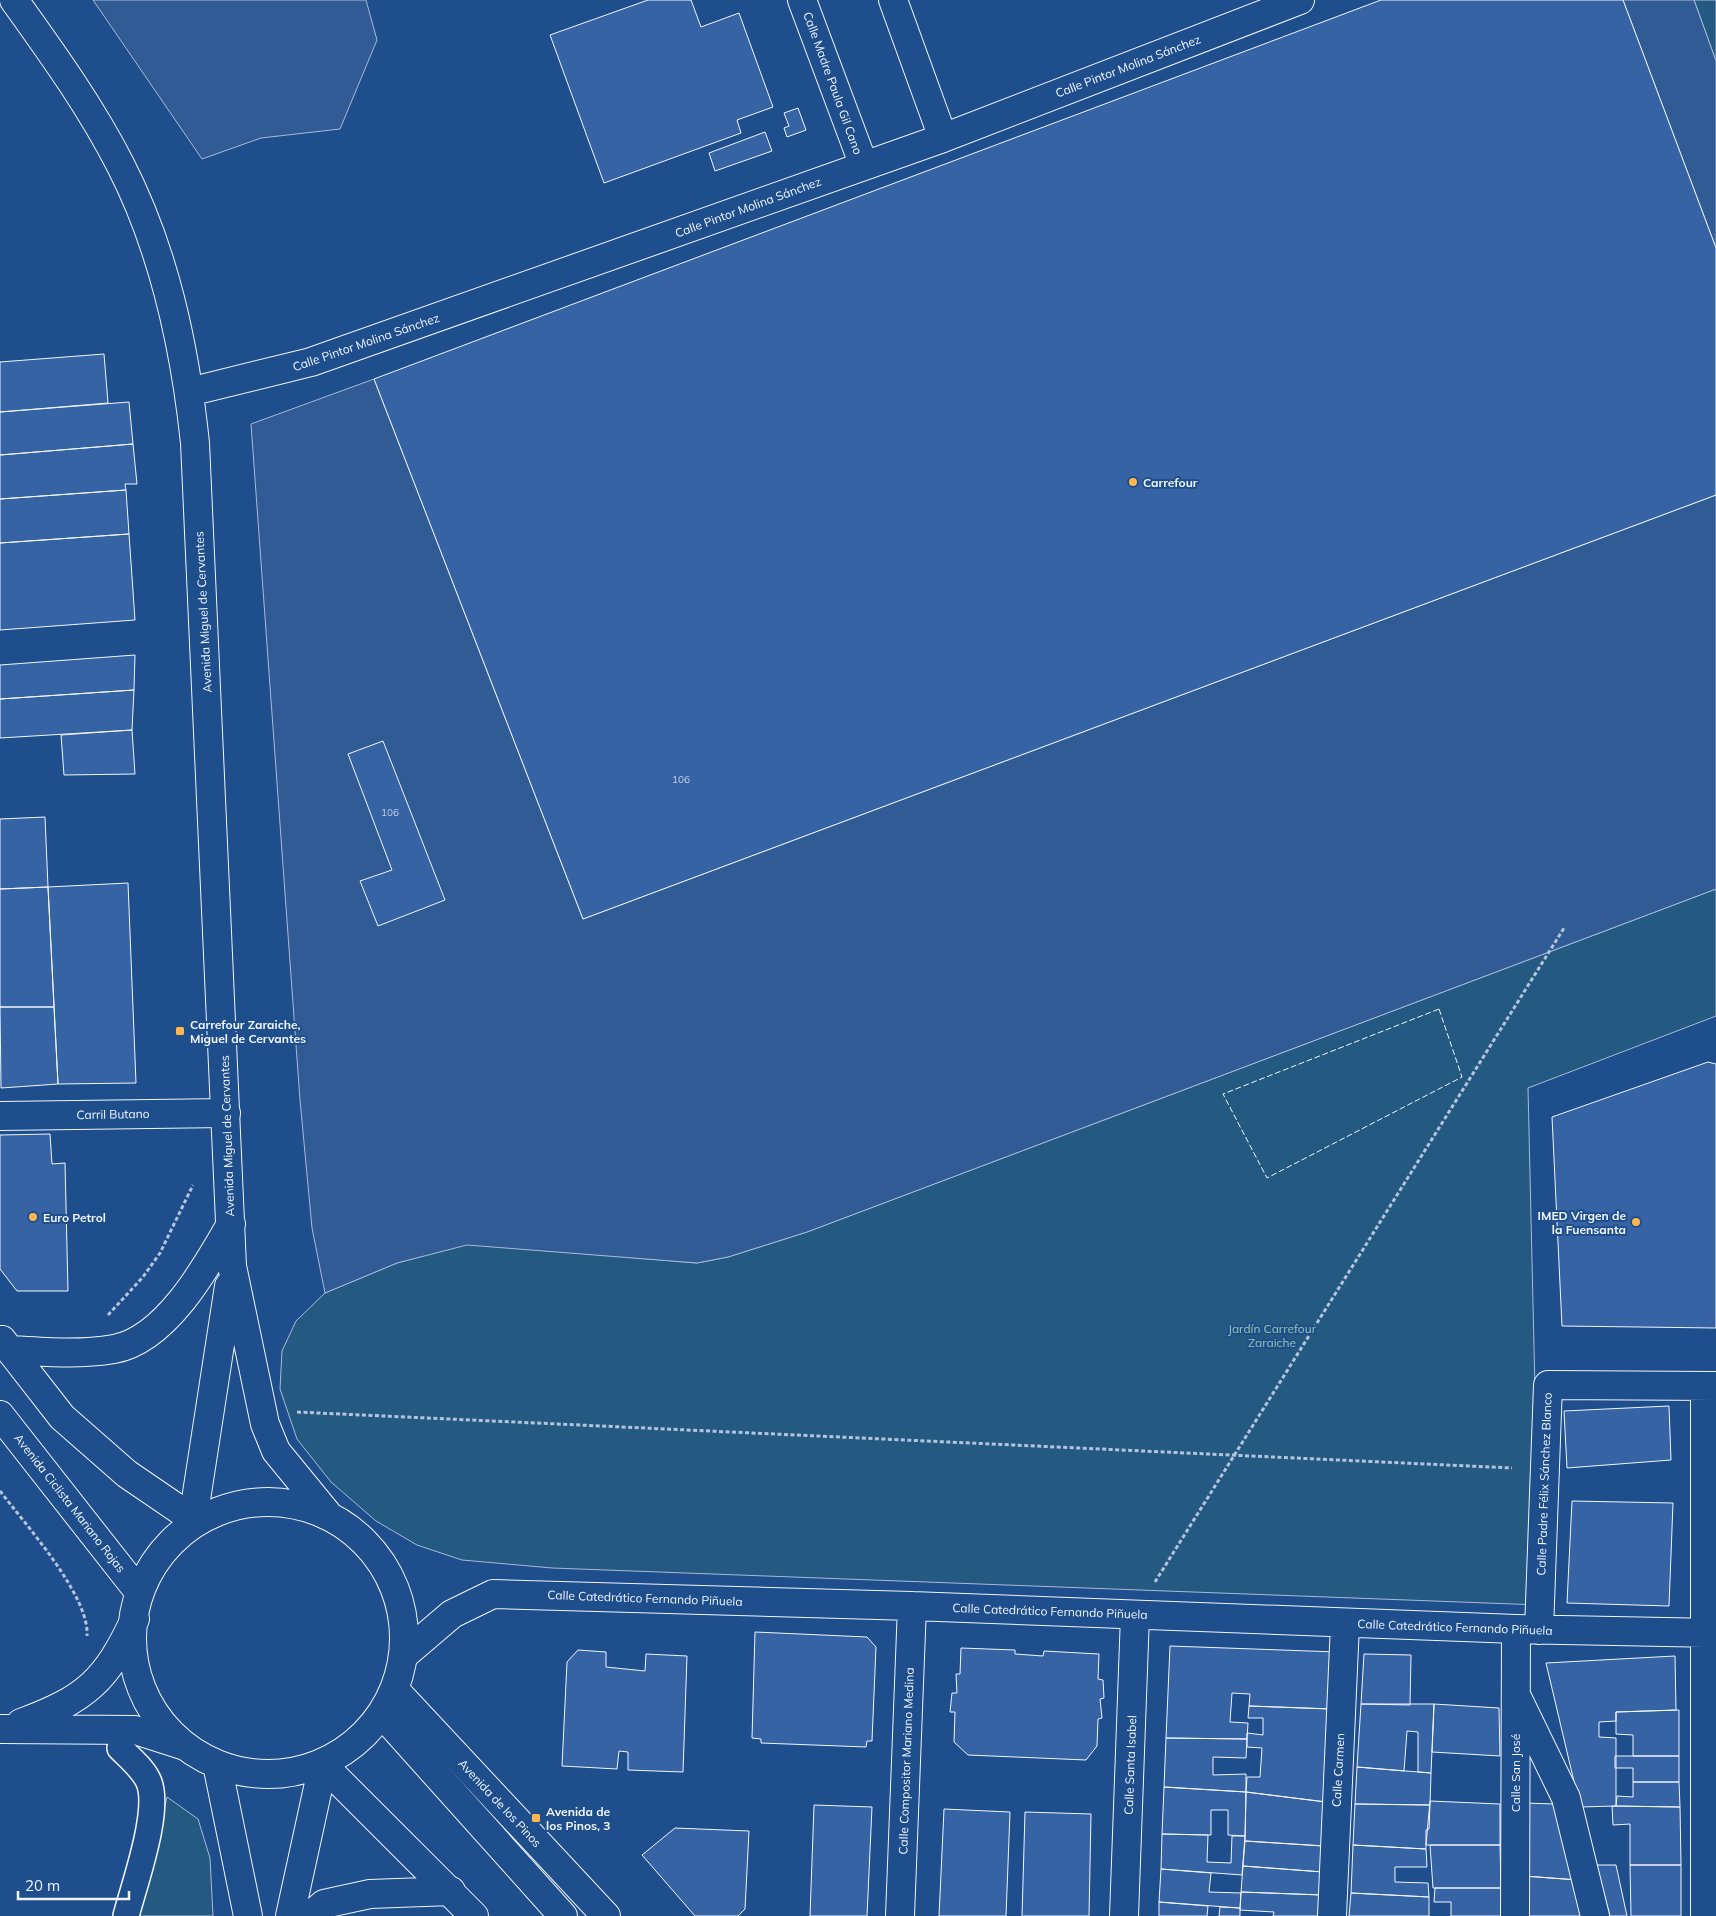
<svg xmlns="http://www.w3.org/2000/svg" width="1716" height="1916" font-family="Mulish,sans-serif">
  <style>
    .green { fill: #245a82; stroke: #a8bbd7 }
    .parking { fill: #305b95; stroke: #a8bbd7 }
    .building { fill: #3563a3; stroke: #f2f6ff }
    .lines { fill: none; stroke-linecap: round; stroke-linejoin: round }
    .pedestrian-casing { stroke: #f2f6ff; stroke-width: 28 }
    .minor-casing { stroke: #f2f6ff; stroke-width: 30 }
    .secondary-casing { stroke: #f2f6ff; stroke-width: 30 }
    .path { stroke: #b3c4dc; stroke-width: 3; stroke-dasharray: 4 2.5; stroke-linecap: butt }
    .pedestrian { stroke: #1f4e8c; stroke-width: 25 }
    .minor { stroke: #1f4e8c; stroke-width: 28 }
    .secondary { stroke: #1f4e8c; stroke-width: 28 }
    .fence { stroke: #f2f6ff; stroke-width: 1; stroke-dasharray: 6 2.5; stroke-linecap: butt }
    .poi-dot { fill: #ffb74d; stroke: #1f4e8c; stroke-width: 2 }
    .labels { text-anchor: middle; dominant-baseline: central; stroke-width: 4; stroke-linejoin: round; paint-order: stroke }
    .number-label { font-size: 10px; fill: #c3d1e8 }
    .street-label { font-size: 12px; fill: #f2f6ff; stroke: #1f4e8c }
    .poi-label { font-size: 12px; font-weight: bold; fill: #f2f6ff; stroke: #1f4e8c; text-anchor: start }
    .park-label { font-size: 12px; fill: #97c8a6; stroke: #1f4e8c }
  </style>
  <rect width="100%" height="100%" fill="#1f4e8c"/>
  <path class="green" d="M1694,0H1716V61Z
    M1716,889V1016L1528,1088L1540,1605L552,1568L462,1560L417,1545L376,1521L331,1482L297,1439L280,1389L282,1351L296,1321L325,1293L397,1263L467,1244L697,1263L728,1257L807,1232Z
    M167,1797L198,1819L210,1858L213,1916H139Z"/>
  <path class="parking" d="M93,0H366L377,40L340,129L261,138L202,159Z
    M1623,0H1694L1716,61V248Z
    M374,379L583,919L1716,495V889L807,1232L728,1257L697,1263L467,1245L397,1263L325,1293L312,1228L300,1100L251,424Z"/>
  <path class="building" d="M648,0H691L701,27L739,13L773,107L737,120L741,133L604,183L550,35Z
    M1381,0H1623L1716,248V495L583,919L374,379Z
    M798,108L806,130L787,137L784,128L789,126L784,113Z
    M765,132L772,151L715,171L709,153Z
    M104,354L108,403L0,412V362Z
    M129,402L133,444L0,455V412Z
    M133,444L137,484H125L126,490L0,499V455Z
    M126,490L129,534L0,543V499Z
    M129,534L135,620L0,630V543Z
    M135,655L134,690L0,699V665Z
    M134,690L132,730L0,738V699Z
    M132,730L135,774L64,775L61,735Z
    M383,741L445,900L378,926L360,881L392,870L348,754Z
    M45,817L48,887L0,889V819Z
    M128,883L136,1083L58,1084L48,887Z
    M48,887L54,1007H0V889Z
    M0,1007H54L58,1084L1,1088Z
    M1708,1062L1716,1064V1328L1562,1326L1552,1117Z
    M50,1134L52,1164L65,1163L68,1291H17L0,1269V1135Z
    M1669,1406L1671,1460L1567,1468L1564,1411Z
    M1572,1501L1673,1503L1669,1606L1567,1603Z
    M755,1632L867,1637L876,1647L872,1741H867L866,1747L761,1743V1739L752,1738Z
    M1170,1646L1337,1652L1331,1709L1249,1706L1250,1694L1232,1693L1230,1722L1248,1723L1247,1739L1166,1738Z
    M961,1648L1015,1650V1654L1043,1656L1044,1651L1099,1654L1098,1679L1103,1680L1104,1698L1100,1699L1102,1718L1098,1719L1097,1746L1086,1760L968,1755L954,1742L955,1712H950L952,1693H957L956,1674H960Z
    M578,1650L606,1652V1667L645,1671L646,1654L687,1656L683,1772L628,1770V1752L619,1751L617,1769L562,1766L567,1662Z
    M1364,1654L1411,1655L1410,1705L1361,1704Z
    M1675,1656L1676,1710L1616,1712V1721L1599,1722V1737L1616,1738V1806L1580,1807L1546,1663Z
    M1361,1704H1434L1431,1773L1418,1772V1732L1407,1731L1404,1771L1357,1767Z
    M1434,1704L1499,1708L1500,1756L1432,1752Z
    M1249,1706L1331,1709L1326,1802L1246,1792L1247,1777H1260L1262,1748L1247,1747V1733L1263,1735V1718H1248Z
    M1679,1710V1756H1633V1735L1616,1734V1712Z
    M1166,1738L1247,1739L1246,1758L1213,1757V1775L1246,1774V1792L1164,1787Z
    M1615,1756H1679V1782H1633V1768H1615Z
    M1357,1767L1431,1773L1430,1805L1355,1804Z
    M1633,1782H1679L1680,1807L1616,1806L1617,1796L1633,1797Z
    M1164,1787L1246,1792L1245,1836L1228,1835V1810H1211V1835L1162,1834Z
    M1246,1792L1326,1802L1324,1846L1245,1841Z
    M1430,1801L1500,1804V1845H1426Z
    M1525,1803L1554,1804L1578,1880L1524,1876Z
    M1355,1804L1430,1805L1429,1829L1426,1830V1849L1353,1845Z
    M814,1805L872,1807L867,1916H810Z
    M1612,1806L1680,1807L1681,1865H1630V1824L1613,1825Z
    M944,1809L1010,1812L1006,1916H939Z
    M1025,1812L1091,1814L1089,1916H1022Z
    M675,1828L749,1831L745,1909L738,1916H695L642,1855Z
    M1162,1834L1208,1835L1207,1862L1231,1863L1232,1836H1245L1242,1875L1161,1869Z
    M1245,1841L1324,1846L1323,1872L1243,1866Z
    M1353,1845L1426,1849L1427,1867H1395V1882L1428,1883L1429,1897L1351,1893Z
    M1430,1845H1500L1501,1888H1433Z
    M1596,1865H1616L1627,1916H1610Z
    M1630,1865H1681V1916H1631Z
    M1243,1866L1323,1872L1322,1895L1241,1892Z
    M1161,1869L1211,1873L1209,1892L1241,1893L1240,1908L1159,1902Z
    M1524,1876L1578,1880L1589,1916H1524Z
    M1435,1888H1501V1916H1451V1902H1434Z
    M1241,1892L1322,1895L1321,1916H1273L1274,1912L1240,1910Z
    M1351,1893L1429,1897V1916H1349Z
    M1159,1902L1208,1906L1207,1916H1159Z
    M1220,1907L1240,1908V1916H1219Z"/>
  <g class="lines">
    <g class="pedestrian-casing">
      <path id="pedestrian" d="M120,1748C130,1758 142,1768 148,1780C162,1808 134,1885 126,1916"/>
    </g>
    <g class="minor-casing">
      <path id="minor" d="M802,0L864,166
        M893,0L943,138
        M189,392L311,362L943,138L1300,0
        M0,1116L226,1113
        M1705,1386V1916
        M1539,1630L1548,1385L1716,1386
        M404,1655L452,1614L493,1594L912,1606L1516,1629L1716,1633
        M395,1690L606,1916
        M1518,1699L1566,1798L1595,1916
        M21,1723C86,1699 106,1681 135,1619
        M0,1729L135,1730L185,1746
        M900,1916L912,1606
        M1124,1916L1135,1615
        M1332,1916L1345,1624
        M1515,1916L1516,1629"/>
    </g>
    <g class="secondary-casing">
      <path id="secondary" d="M14,0C52,53 91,107 121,166C165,252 185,348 195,443L232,1266L265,1424L276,1451L330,1517
        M2,1340L62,1417L127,1474L193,1519
        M10,1350C44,1352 79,1355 114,1349C166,1340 207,1266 231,1224
        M0,1415L139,1592
        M132 1638a136 136 0 1 1 272 0a136 136 0 1 1-272 0Z
        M193,1519L229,1286
        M382,1714L563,1916
        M217,1764L248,1916
        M323,1765L474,1916
        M290,1916L323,1765
        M310,1916L324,1904L370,1894L451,1891"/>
    </g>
    <path class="path" d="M108,1315L143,1277L160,1253L193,1185
      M297,1412L1512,1468
      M0,1491C25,1524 90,1596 87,1636
      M1155,1582L1564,928"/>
    <use href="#pedestrian" class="pedestrian"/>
    <use href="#minor" class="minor"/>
    <use href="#secondary" class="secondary"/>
    <path class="fence" d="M1439,1009L1462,1077L1267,1178L1223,1094Z"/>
  </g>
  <g class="poi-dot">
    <circle cx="1133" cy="482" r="5"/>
    <rect x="175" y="1026" width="10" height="10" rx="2.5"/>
    <circle cx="33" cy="1217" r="5"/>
    <circle cx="1636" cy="1222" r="5"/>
    <rect x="531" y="1813" width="10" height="10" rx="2.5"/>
  </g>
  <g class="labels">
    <g class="number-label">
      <text x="681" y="779">106</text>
      <text x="390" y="812">106</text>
    </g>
    <g class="street-label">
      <text transform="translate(1128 66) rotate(-21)">Calle Pintor Molina Sánchez</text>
      <text transform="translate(833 83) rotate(70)">Calle Madre Paula Gil Cano</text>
      <text transform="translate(748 207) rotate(-20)">Calle Pintor Molina Sánchez</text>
      <text transform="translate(366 342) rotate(-19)">Calle Pintor Molina Sánchez</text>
      <text transform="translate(203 612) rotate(-93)">Avenida Miguel de Cervantes</text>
      <text transform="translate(113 1114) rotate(-1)">Carril Butano</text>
      <text transform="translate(227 1136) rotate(-92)">Avenida Miguel de Cervantes</text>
      <text transform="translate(1544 1484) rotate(-88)">Calle Padre Félix Sánchez Blanco</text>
      <text transform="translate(70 1503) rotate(52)">Avenida Ciclista Mariano Rojas</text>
      <text transform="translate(645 1598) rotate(2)">Calle Catedrático Fernando Piñuela</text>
      <text transform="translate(1050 1611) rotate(2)">Calle Catedrático Fernando Piñuela</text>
      <text transform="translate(1455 1627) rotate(2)">Calle Catedrático Fernando Piñuela</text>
      <text transform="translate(906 1761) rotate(-88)">Calle Compositor Mariano Medina</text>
      <text transform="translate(1130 1765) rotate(-88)">Calle Santa Isabel</text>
      <text transform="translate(1338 1770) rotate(-87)">Calle Carmen</text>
      <text transform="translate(1515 1773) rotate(-90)">Calle San José</text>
      <text transform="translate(500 1803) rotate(47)">Avenida de los Pinos</text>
    </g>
    <g class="poi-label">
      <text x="1143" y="482">Carrefour</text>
      <text x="190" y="1024">Carrefour Zaraiche,<tspan x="190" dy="14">Miguel de Cervantes</tspan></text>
      <text x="1626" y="1215" text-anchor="end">IMED Virgen de<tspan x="1626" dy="14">la Fuensanta</tspan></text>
      <text x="43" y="1217">Euro Petrol</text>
      <text x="546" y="1811">Avenida de<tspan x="546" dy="14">los Pinos, 3</tspan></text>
    </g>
    <g class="park-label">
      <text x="1272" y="1328">Jardín Carrefour<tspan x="1272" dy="14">Zaraiche</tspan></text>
    </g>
  </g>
  <path d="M18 1891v8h111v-8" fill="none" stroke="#f2f6ff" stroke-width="2.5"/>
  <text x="25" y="1891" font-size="15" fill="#f2f6ff" stroke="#1f4e8c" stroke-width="4" paint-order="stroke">20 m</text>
</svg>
